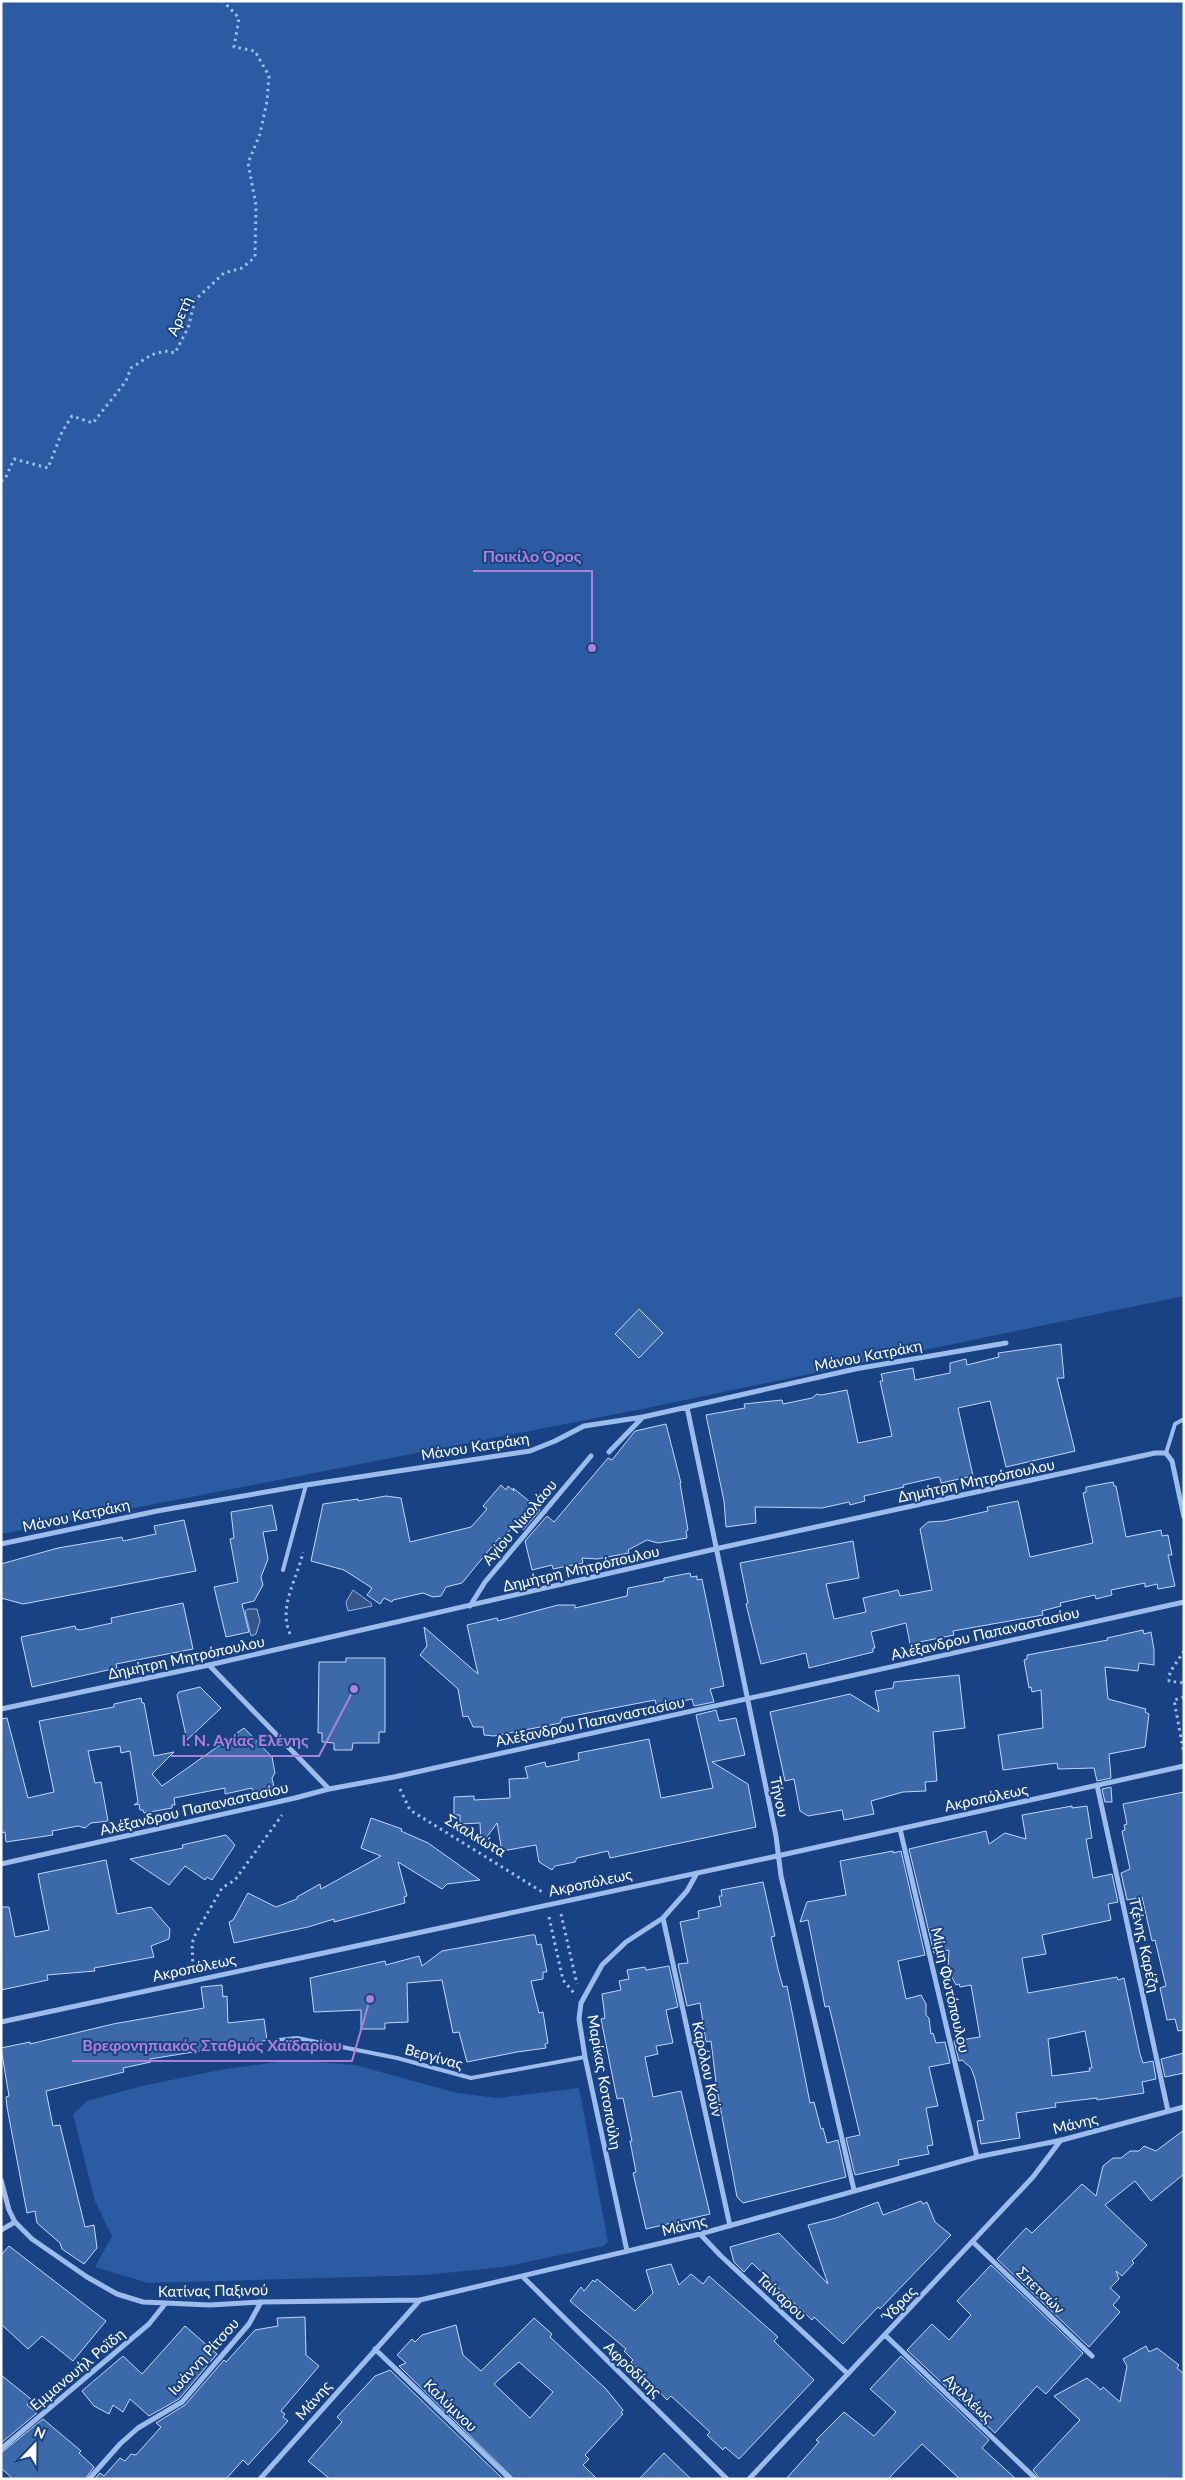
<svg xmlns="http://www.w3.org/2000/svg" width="1185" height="2480" font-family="Lato,sans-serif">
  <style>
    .green { fill: #2b5ba2 }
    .water { fill: #375686; stroke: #8eb7ee }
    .building { fill: #3c69aa; stroke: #c1d8f9; fill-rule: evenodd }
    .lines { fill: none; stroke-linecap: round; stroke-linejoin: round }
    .path { stroke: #9cbcec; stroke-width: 3; stroke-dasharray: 2.5 4; stroke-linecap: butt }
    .service { stroke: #9cbcec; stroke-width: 4 }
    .minor { stroke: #9cbcec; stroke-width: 5 }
    .labels { text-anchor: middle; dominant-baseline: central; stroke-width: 4; stroke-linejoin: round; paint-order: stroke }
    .street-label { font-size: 15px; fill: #fff; stroke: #184283 }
    .leader { fill: none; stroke: #b080d9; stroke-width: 2 }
    .callout-dot { fill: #b080d9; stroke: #184283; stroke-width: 2 }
    .callout-label { font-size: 16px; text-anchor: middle; font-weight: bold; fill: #b080d9; stroke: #184283; stroke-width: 4; stroke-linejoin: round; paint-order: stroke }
  </style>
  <rect width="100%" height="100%" fill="#184283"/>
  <path class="green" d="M1,1H1184V1296L642,1409L1,1534Z
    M293,2060L355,2065L457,2093L498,2098L579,2088L608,2242L603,2246L503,2267L425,2275L148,2283L95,2267L112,2236L95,2201L73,2114L87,2101L142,2086L225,2069Z"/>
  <path class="water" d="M353,1590L371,1603L372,1606L348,1611L346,1602Z
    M248,1609H257L260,1621L256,1634L251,1636L245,1611Z"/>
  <path class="building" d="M639,1309L663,1333L639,1358L615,1334Z
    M1061,1344L1064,1378H1057L1075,1451L1006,1467L990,1401L958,1408L973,1476L941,1483L940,1478L938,1477L903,1485L904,1487L864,1496L865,1501L850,1505L849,1502L822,1508L755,1507L756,1523L726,1527L724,1501L706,1415L745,1408L744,1404L782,1400L783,1404L812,1398L817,1394L821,1395L847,1390L858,1443L892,1436L880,1381H883L881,1374L913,1368L915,1380L950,1373V1363L966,1359L967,1365L999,1357L998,1353Z
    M666,1424L681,1483H680L688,1530L686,1531L687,1538L658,1543L647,1540L628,1550L629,1553L597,1559L582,1558L583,1563L553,1569L552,1565L532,1570L525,1541L547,1516L554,1522L608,1458L612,1460L635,1431Z
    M1113,1482L1114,1486H1116L1126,1537L1161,1530L1162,1536L1168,1535L1172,1555H1168L1175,1586L1158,1589L1157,1584L1145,1587V1583L1111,1590L1112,1595L1096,1599L1095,1595L1060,1603L1061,1606L1042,1611L1043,1615L953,1631L954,1635L910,1644L906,1623L871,1632L875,1648H873V1652L809,1668L806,1653L761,1664L746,1604L748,1603L740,1563L853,1541L859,1578L826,1584L834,1619L866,1612L863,1598L898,1590L900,1596L932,1590L920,1529L928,1522L944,1521L988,1511L987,1507L1018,1501L1030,1557L1093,1543L1083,1493L1086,1492V1487Z
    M501,1485L506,1490L508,1486L514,1491L513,1488L540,1510L523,1530L520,1518L502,1540L499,1538L462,1583L446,1587L441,1596L433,1597L423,1593L393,1600L392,1602L384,1598L380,1604L367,1595L372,1588L344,1570L311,1561L323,1504L358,1499V1501L386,1496L401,1498L410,1542L471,1527L487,1509L483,1506Z
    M272,1505L277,1530L263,1532L268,1559L261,1577L263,1585L254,1601L242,1604L249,1632L226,1637L214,1587L238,1582L230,1539L234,1538L231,1512Z
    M184,1520L196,1571L23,1604L1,1598V1564L58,1548L122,1537L123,1541L156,1534L154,1526Z
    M690,1573L691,1577L697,1576V1580L702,1579L724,1686L710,1689L714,1702L694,1706L692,1699L657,1707L655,1700L562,1718L560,1723L540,1727L494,1736L484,1735L483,1727H473L468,1716L463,1717L458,1689L420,1655L427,1646L424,1627L478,1674L467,1625L497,1618L498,1621L558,1605H575V1608L627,1596L628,1588L664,1581V1578Z
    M183,1603L193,1649L116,1664L117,1668L32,1687L21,1637L75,1626L76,1629L80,1630L112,1623L111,1618Z
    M1143,1630L1144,1634L1151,1632L1154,1650V1665L1139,1663L1138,1671L1105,1667L1108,1699L1146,1709L1145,1712L1149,1714L1145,1747L1109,1754L1111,1778L1097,1781L1094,1768L1058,1769L1057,1763L1003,1770L998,1735L1043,1728L1041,1690L1032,1692L1031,1687L1029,1688L1024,1660L1027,1659V1655L1108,1640L1107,1638Z
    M346,1658H385V1732H379V1743H353L352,1750H334V1743L322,1742V1733H318L319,1662H346Z
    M959,1675L965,1728L933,1732L937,1781L925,1782L926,1791L903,1792L871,1801L874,1814L844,1820L842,1810L808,1816L800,1811L794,1779L785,1781L770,1712L850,1694L879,1712L875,1691L893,1688L894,1682Z
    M200,1687L221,1708L187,1740L177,1695L179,1692Z
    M141,1698L142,1703H144L154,1756L174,1752L152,1774L162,1786L244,1728L272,1757L275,1773L272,1778L274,1787L253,1792L252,1788L225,1794V1788L174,1798L175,1805H172V1808L144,1813L143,1810H140L139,1804L134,1805L138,1802L130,1751L121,1753L120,1746L88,1751L95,1783L101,1782L108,1821L91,1823L85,1828L78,1826L52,1831L53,1835L6,1842L5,1832L1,1833V1719L7,1718L28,1798L54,1792L39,1721L114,1707V1704Z
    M716,1710L719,1721L736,1718L745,1755L712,1762L748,1784L756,1827L610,1858L608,1851L577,1858L575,1862L555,1866L552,1870L539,1862L536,1845L502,1851L497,1823L481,1845L480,1823L460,1824V1815H454V1797L474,1796V1800L510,1798L509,1779L528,1778L525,1767L545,1762L546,1767L579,1760L578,1753L649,1739L661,1798L713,1788L696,1715Z
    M1111,1787L1112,1802H1105L1102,1789Z
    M1184,1792V2030L1178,2031L1175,2019L1167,2020L1160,1988L1166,1986L1155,1940L1152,1941L1142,1897L1127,1900L1121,1873L1130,1869L1122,1831L1125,1830L1124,1825L1127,1824L1123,1804Z
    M1072,1806V1808L1087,1806L1092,1838L1086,1839L1093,1878L1112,1874L1118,1902L1108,1904L1111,1920L1042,1935L1046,1954L1022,1958L1028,1993L1117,1977L1118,1980L1124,1978L1140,2054L1143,2063L1153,2061L1156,2079L1142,2082L1144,2093L1097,2100V2098L1055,2103L1056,2107L1016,2113L1020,2138L981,2144L977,2121L984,2120L975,2079L971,2068L962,2060L959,2061L954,2041L980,2037L971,1985L960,1987L959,1984L956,1985L948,1970L949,1950L934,1953L909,1849L986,1831L989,1844L1005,1833L1026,1839L1022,1815ZM1085,2031L1092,2068H1089L1090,2071L1052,2076L1048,2039Z
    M371,1818L402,1829L401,1831L428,1843L480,1880L447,1884L442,1889L398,1862L407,1896L404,1897L405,1903L334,1922V1919L308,1927L234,1943L229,1922L233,1920L248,1893L276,1907L297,1899V1897L320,1884L321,1889L381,1856L361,1848Z
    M226,1835L235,1845L212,1880L207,1877L205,1880L185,1866L169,1885L130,1859L183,1848L182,1845Z
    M893,1851V1853L901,1851L925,1955L898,1961L906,1999L921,1995L926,2004V2015L929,2018L931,2034L933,2033L936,2043L945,2042L950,2063L929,2067L938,2106L926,2108L933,2145L927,2146L929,2154L898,2160L899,2165L855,2175L846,2138L860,2135L829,2006L825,2007L808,1920L800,1922L807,1902L846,1895L840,1861Z
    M106,1860L117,1914L151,1907L170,1929L169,1939L151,1946L154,1957L94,1968L95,1971L47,1975L48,1980L1,1990V1907H9L15,1937L49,1930L38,1874Z
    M763,1882L775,1936L771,1937L778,1969L783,1987L787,1986L810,2103L814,2102L821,2129L823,2128L827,2143L838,2140L846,2177L743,2203L737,2197L717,2090L711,2041L706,2042L700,2003L687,2006L678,1964L688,1963L680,1922L699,1918L698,1911L721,1906L719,1896H722L721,1890Z
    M531,1935H535L537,1945L541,1944L547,1972H543V1979L531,1981L539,2013L543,2012L548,2043L545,2044L546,2048L517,2052L467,2062L459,2032L453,2033L442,1980L407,1983L408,2022L385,2023V2029H361V2010L314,2012L310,1978L385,1961L386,1965L419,1956L422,1966L442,1951Z
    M669,1966L678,2007L666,2010L673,2043L656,2046L658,2054L645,2057L653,2097L681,2091L710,2214L646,2229L633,2173L636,2172L630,2141H632L623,2098L617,2099L601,2019L605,2018L602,1994L621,1990L619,1981L629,1979L627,1970L645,1967L646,1970Z
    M222,1985L223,1997L227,1996L228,2023L264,2019L267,2040L239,2047L234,2044L223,2045L218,2048L150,2059L151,2062L123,2068L124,2072L46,2091L53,2126L60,2125L85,2227L94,2225L97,2248L84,2264L62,2249L60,2243L37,2223L35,2211L27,2213L7,2107L6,2097L9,2096L1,2048L30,2042V2044L113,2024L204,2008L201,1987Z
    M1184,2053V2073L1165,2077L1161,2059Z
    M1184,2130V2174L1151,2201L1135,2181L1105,2205L1147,2245L1132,2261L1134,2263L1122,2276L1116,2271L1119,2279L1110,2288L1120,2297L1113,2305L1120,2312L1089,2347L997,2259L1026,2228L1032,2233L1082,2184L1096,2196L1103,2166L1113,2158H1121L1130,2151H1139L1144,2146L1156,2151Z
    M921,2201L923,2204L927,2202L935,2222L951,2235L880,2309L878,2307L843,2344L814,2317L812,2320L752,2263L744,2272L734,2262L730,2247L779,2233L828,2284L808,2225L836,2218L878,2202L883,2215Z
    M9,2246L106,2321L73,2361L42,2336L28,2349L1,2324V2255Z
    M671,2264L679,2285L691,2274L703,2284L709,2276L778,2337L774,2341L814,2380L739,2459L725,2447L723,2450L707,2435L710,2432L671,2396L667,2400L631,2362L633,2360L624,2351L626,2349L570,2301L581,2287L584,2291L593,2280L595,2282L597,2279L635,2311L653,2293L646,2270Z
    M991,2265L1083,2353L1046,2394L1037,2386L995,2433L907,2350L932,2324L949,2340L971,2315L957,2301Z
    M305,2317L306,2355L319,2366L281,2411L285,2414L283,2417L288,2421L248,2465L243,2460L226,2479H95L100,2473L104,2476L120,2458L125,2461L131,2454L136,2455L161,2427L156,2423L185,2405L224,2360L226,2362L255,2330L278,2326L277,2318Z
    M534,2318L552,2334L550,2337L606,2389L623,2410L621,2413L623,2414L585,2455L589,2459L583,2465L597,2479H514L399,2366L406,2363L397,2355L412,2339L415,2342L422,2335L456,2325L463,2355L481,2371ZM519,2362L553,2392L530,2418L494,2384Z
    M185,2326L217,2354L179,2399L149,2416L130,2399L123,2412L113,2405L109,2414L94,2406L82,2391L123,2356L142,2374Z
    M1146,2346L1149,2352L1157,2348L1179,2365L1177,2368L1184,2374V2479H1040L1033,2470L1080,2420L1054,2396L1087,2378L1101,2390L1103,2387L1120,2402L1127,2366L1123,2359Z
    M901,2356L989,2440L982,2448L1016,2479H960L922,2444L888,2479H786L819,2442L816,2440L844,2412L874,2436L896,2412L870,2389Z
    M390,2370L503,2479H330L308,2461L342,2422L337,2417L375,2376Z
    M1,2375L31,2399L27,2405L37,2413L1,2443Z
    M43,2419L81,2451L79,2453L94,2467L85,2479H13L1,2468V2453Z
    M664,2453L691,2479H639Z"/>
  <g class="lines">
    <path class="path" d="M1,481L5,479L14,459L48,468L62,432L72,416L93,423L126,381L131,368L151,355L165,351L175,353L188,328L195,300L224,273L242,268L255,257L256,205L248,163L260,134L267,101L269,76L255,51L234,47L239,18L223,1
      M290,1634C278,1606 297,1580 303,1552
      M1184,1651L1170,1672L1169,1681L1184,1683
      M1184,1697L1174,1700L1184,1754
      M400,1789L410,1810L544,1893
      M561,1914L577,1984
      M549,1917L563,1980L574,1993
      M193,1968L192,1943L196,1933L222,1888L235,1880L282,1815"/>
    <path class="service" d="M1166,1453L1175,1424L1184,1419
      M283,1570L306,1485
      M278,2040L297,2038L397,2058L471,2078L585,2057"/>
    <path class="minor" d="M687,1407L776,1836L781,1876L854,2190
      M609,1452L643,1417
      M1,1544L157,1511L306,1485L530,1451L555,1441L584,1426L643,1417L855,1369L1006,1343
      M470,1606L485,1582L591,1456
      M209,1665L329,1789
      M1,1709L209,1665L715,1549L1155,1453H1166L1172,1461L1184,1517
      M1097,1785L1168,2111
      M900,1829L977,2157
      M1,1864L295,1798L329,1789L394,1777L1184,1602
      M663,1918L730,2226
      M1,2022L777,1856L1184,1766
      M1,2180L9,2210L15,2222L32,2239L87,2277L117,2294L143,2302L210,2305L261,2302L420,2300L700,2234L977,2157L1062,2140L1184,2107
      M1,2230L15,2222
      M700,2234L721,2256L848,2374
      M973,2242L1092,2356
      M627,2251L585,2057L579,2019L581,2003L602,1965L626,1942L663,1918L687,1891L697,1873
      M523,2277L727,2479
      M885,2335L1036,2479
      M375,2349L510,2479
      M1,2449L149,2324L165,2304
      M89,2479L120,2444L138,2428L182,2402L249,2324L261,2302
      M260,2479L420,2300
      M749,2479L1033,2177L1061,2140"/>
  </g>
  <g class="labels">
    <g class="street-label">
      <text transform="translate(179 316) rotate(-67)">Αρετή</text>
      <text transform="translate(868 1355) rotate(-11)">Μάνου Κατράκη</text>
      <text transform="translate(475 1446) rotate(-9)">Μάνου Κατράκη</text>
      <text transform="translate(976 1480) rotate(-12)">Δημήτρη Μητρόπουλου</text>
      <text transform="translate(76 1515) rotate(-12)">Μάνου Κατράκη</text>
      <text transform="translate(519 1522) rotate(-50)">Αγίου Νικολάου</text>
      <text transform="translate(581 1568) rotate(-13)">Δημήτρη Μητρόπουλου</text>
      <text transform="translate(985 1633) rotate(-13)">Αλέξανδρου Παπαναστασίου</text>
      <text transform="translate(186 1657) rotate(-12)">Δημήτρη Μητρόπουλου</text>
      <text transform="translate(590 1721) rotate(-12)">Αλέξανδρου Παπαναστασίου</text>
      <text transform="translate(780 1797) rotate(78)">Τήνου</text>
      <text transform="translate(986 1797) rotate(-12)">Ακροπόλεως</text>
      <text transform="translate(194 1808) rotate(-13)">Αλέξανδρου Παπαναστασίου</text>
      <text transform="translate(476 1835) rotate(31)">Σκαλκώτα</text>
      <text transform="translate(590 1882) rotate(-12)">Ακροπόλεως</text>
      <text transform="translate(1145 1945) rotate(78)">Τζένης Καρέζη</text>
      <text transform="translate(194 1967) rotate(-12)">Ακροπόλεως</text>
      <text transform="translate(951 1990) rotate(77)">Μίμη Φωτόπουλου</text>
      <text transform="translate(434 2056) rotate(15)">Βεργίνας</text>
      <text transform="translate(708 2069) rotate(78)">Καρόλου Κούν</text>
      <text transform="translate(605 2082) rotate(80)">Μαρίκας Κοτοπούλη</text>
      <text transform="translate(1075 2123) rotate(-14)">Μάνης</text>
      <text transform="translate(684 2225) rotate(-14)">Μάνης</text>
      <text transform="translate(213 2290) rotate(-1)">Κατίνας Παξινού</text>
      <text transform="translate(1041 2290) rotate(44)">Σπετσών</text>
      <text transform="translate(782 2296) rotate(43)">Ταίναρου</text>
      <text transform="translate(899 2303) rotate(-47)">Ύδρας</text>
      <text transform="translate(203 2356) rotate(-48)">Ιωάννη Ρίτσου</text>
      <text transform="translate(77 2369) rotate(-40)">Εμμανουήλ Ροϊδη</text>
      <text transform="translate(633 2369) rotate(44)">Αφροδίτης</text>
      <text transform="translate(969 2398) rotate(44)">Αχιλλέως</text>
      <text transform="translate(313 2400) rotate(-49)">Μάνης</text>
      <text transform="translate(451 2405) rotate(44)">Καλύμνου</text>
    </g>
  </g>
  <path class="leader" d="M592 648L592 571H473M354 1689L319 1756H171M370 1999L352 2061H72"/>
  <g class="callout-dot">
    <circle cx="592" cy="648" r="5"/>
    <circle cx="354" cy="1689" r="5"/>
    <circle cx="370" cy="1999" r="5"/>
  </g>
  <g class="callout-label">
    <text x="532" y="562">Ποικίλο Όρος</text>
    <text x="245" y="1746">Ι. Ν. Αγίας Ελένης</text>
    <text x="212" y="2051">Βρεφονηπιακός Σταθμός Χαϊδαρίου</text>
  </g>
  <rect width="1185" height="2480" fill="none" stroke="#ffffff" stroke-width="5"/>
  <g transform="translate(35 2445) rotate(22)" stroke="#184283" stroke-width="4" paint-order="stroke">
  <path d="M0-4L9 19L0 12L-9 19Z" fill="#ffffff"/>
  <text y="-8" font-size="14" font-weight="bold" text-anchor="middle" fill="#ffffff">N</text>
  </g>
</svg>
